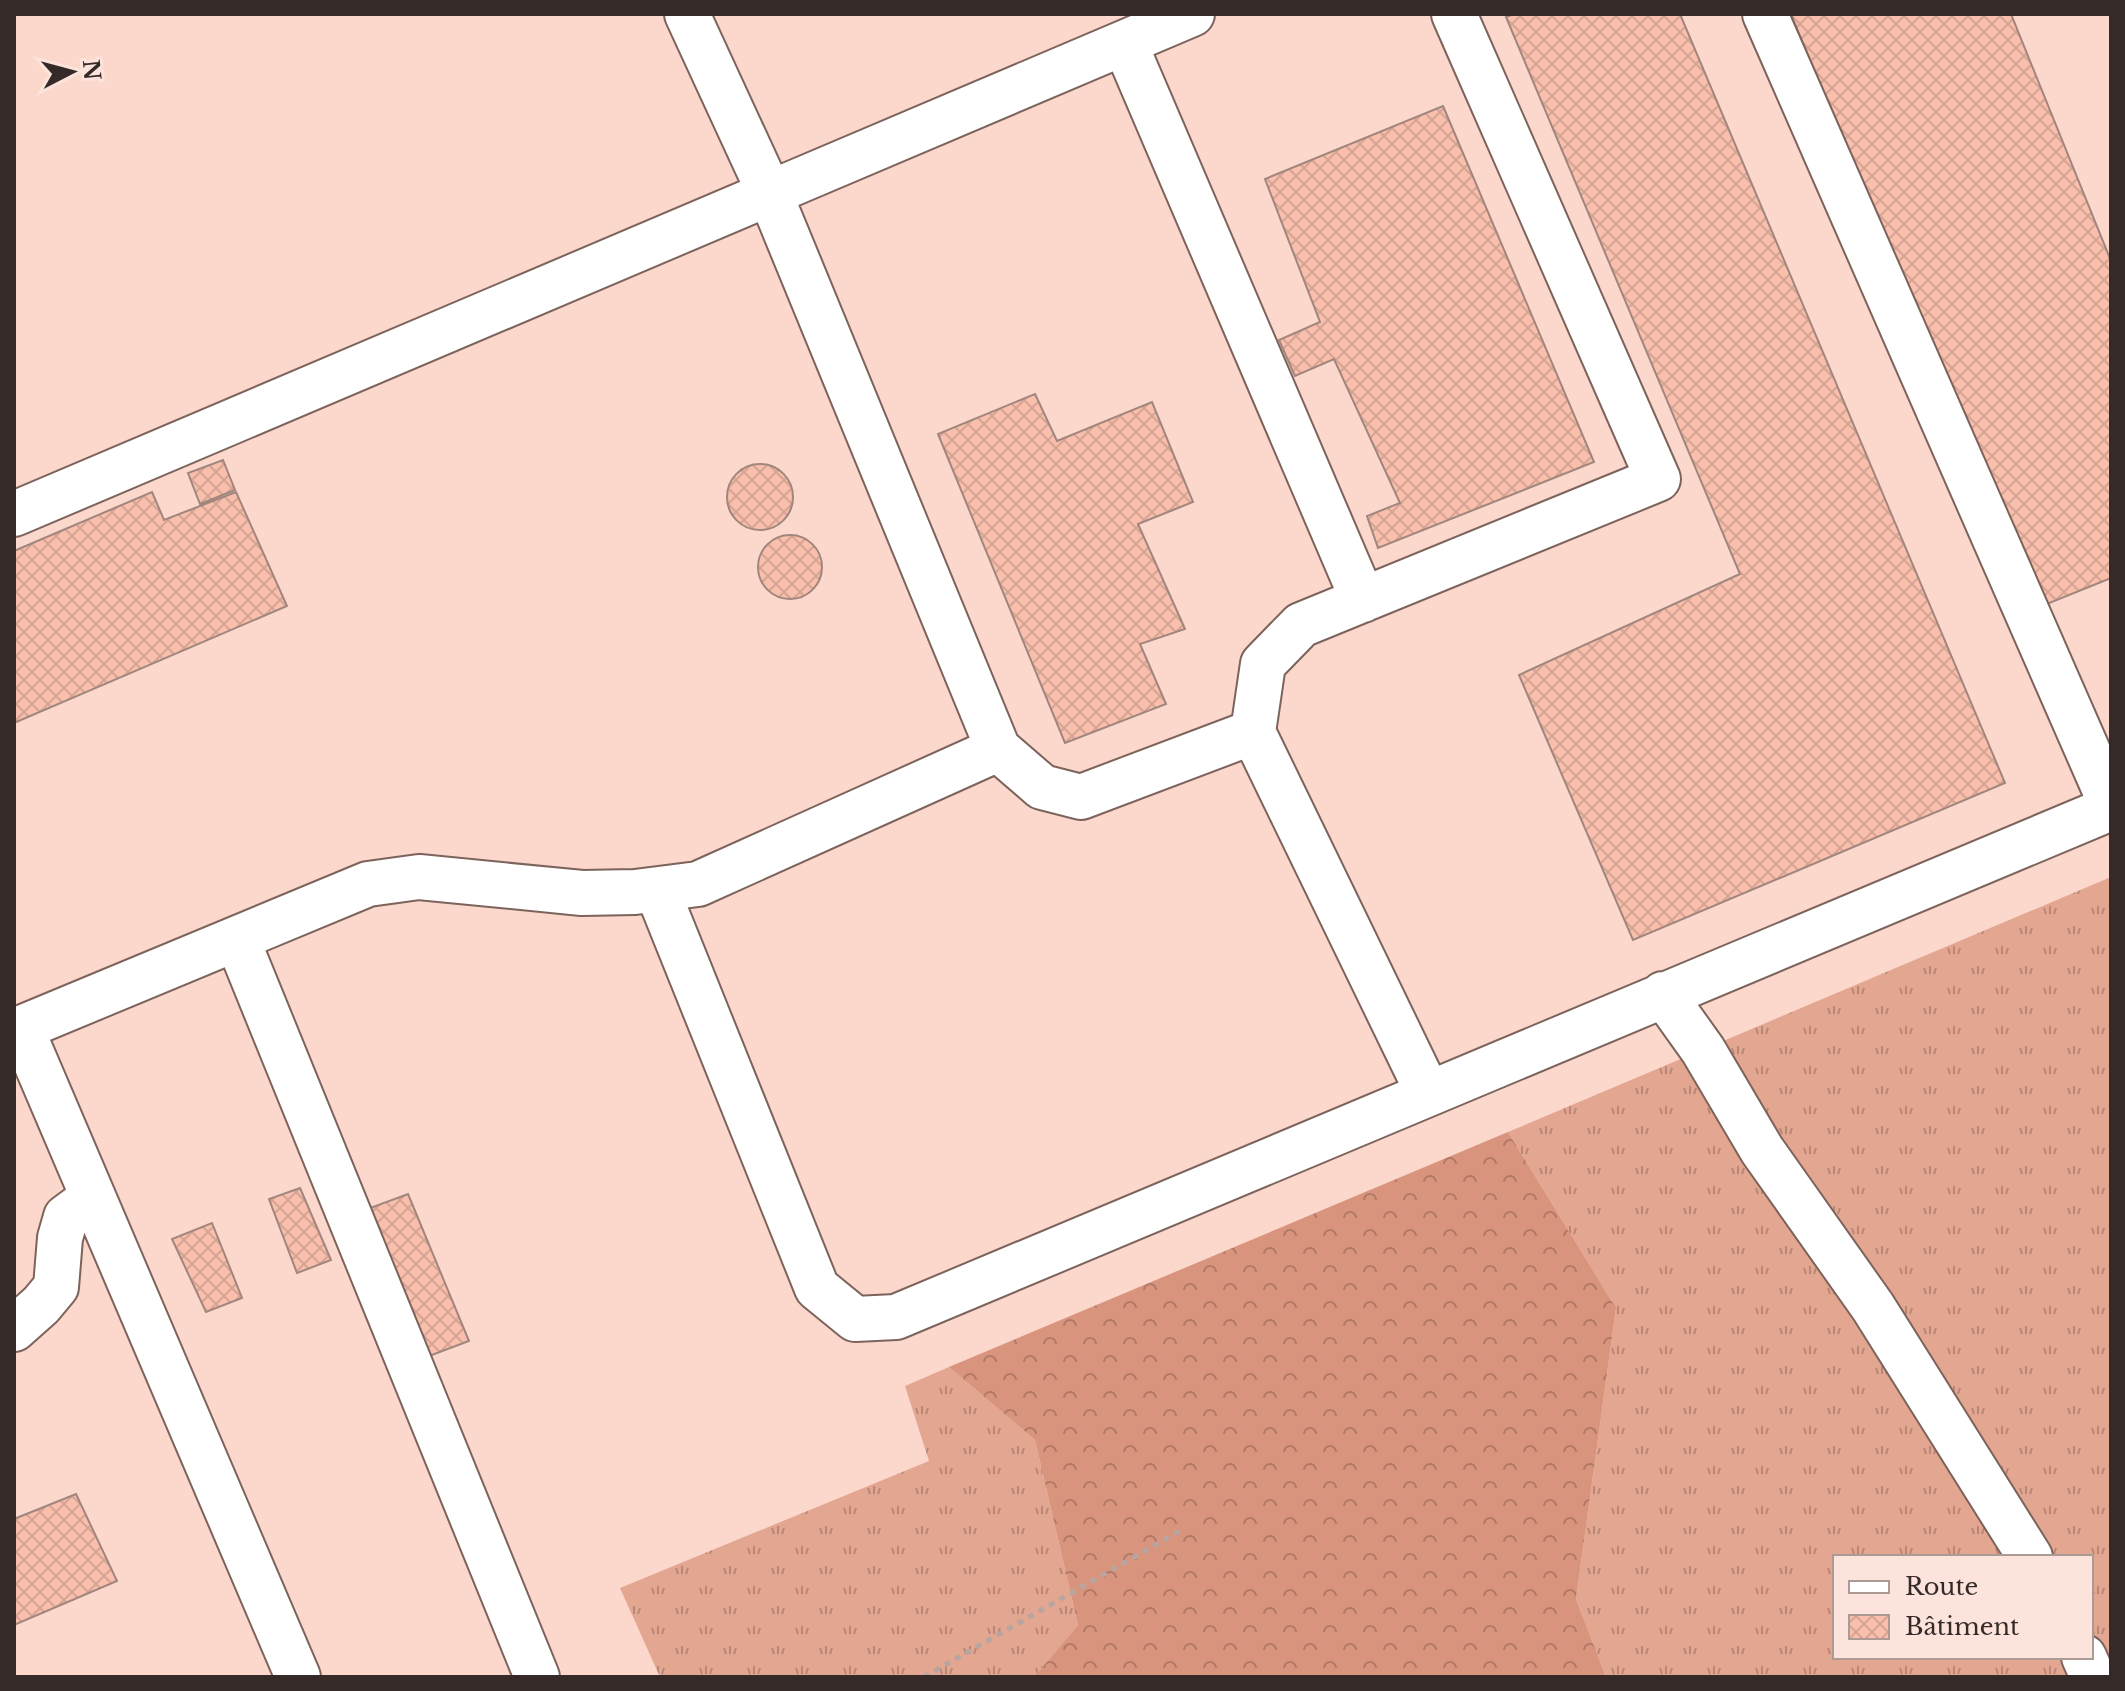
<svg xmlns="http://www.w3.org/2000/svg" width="2125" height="1691" font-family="'Libre Baskerville',serif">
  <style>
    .built { fill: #fcd7cb; fill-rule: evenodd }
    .grass { fill: url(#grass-tufts); fill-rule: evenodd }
    .forest { fill: url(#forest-crowns) }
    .building { fill: url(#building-cross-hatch); stroke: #a0867d; stroke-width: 2 }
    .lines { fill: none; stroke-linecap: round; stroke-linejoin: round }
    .minor-casing { stroke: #7c635b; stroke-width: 48 }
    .path { stroke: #b9a5a0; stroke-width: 5; stroke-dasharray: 6 6; stroke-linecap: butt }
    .minor { stroke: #fff; stroke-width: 44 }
  </style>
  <defs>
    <pattern id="grass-tufts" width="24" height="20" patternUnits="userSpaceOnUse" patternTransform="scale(2)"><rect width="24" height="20" fill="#e3a691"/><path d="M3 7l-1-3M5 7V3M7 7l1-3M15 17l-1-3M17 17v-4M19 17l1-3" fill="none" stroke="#b98776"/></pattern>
    <pattern id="forest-crowns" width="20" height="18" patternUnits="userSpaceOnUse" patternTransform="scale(2)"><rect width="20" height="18" fill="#d9947d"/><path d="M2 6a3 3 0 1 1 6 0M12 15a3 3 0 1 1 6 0" fill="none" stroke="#b17966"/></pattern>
    <pattern id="building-cross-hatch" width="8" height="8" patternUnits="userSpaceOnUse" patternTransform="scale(2)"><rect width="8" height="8" fill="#f9bfac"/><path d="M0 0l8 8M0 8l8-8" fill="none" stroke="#d6a494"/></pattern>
  </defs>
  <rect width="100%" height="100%" fill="#fce4dd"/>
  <path class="built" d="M14,14H2111V1677H14ZM1835,1557H2091V1657H1835Z"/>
  <path class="grass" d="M2111,877V1677H1606L1576,1599L1616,1308L1508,1132ZM1835,1557H2091V1657H1835Z
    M949,1367L1035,1440L1078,1625L1034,1677H660L620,1588L929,1461L905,1386Z"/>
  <path class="forest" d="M1508,1132L1616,1308L1576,1599L1606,1677H1034L1078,1625L1035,1440L949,1367Z"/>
  <path class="building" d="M1514,14H1680L2005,783L1633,940L1519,675L1740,574L1506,17Z
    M1791,14H2011L2111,261V578L2032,610Z
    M1443,106L1594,462L1378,548L1367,516L1400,503L1334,359L1295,376L1279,340L1320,322L1265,179Z
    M1035,394L1057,441L1152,402L1193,502L1138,524L1185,629L1140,644L1166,704L1065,743L938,434Z
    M223,460L235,490L200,504L188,473Z
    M727 497a33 33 0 1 1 66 0a33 33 0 1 1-66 0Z
    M152,492L164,520L236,492L287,606L14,723V551Z
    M758 567a32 32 0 1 1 64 0a32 32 0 1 1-64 0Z
    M300,1188L331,1260L297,1273L269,1199Z
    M408,1194L469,1341L424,1358L362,1211Z
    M212,1223L242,1298L206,1312L172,1239Z
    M76,1494L117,1581L14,1625V1519Z"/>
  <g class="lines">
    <g class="minor-casing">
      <path id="minor" d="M1765,14L2111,804
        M1125,44L1363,600
        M14,514L1192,14
        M1253,732L1263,664L1301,625L1658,479L1454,14
        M998,749L1042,787L1081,797L1253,732L1428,1093
        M657,890L817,1288L855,1319L896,1317L2111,808
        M237,939L537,1677
        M1663,994L1703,1050L1762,1150L1873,1307L2030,1557
        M21,1028L298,1677
        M14,1031L368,884L419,877L582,893L635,892L698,884L998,749L770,194L687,14
        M14,1329L41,1305L56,1287L60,1238L66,1217L93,1197
        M2084,1657L2093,1677"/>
    </g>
    <path class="path" d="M924,1677L1185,1528"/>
    <use href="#minor" class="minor"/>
  </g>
  <rect width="2125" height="1691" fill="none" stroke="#352a27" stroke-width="32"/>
  <rect x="1833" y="1555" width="260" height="104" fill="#fce4dd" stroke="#ac9a94" stroke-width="2"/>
  <rect x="1849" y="1581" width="40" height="12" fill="#ffffff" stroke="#ac9a94" stroke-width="2"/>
  <text x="1905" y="1595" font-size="24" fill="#352a27">Route</text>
  <rect x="1849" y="1615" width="40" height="24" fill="url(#building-cross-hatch)" stroke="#ac9a94" stroke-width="2"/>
  <text x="1905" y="1635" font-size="24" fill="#352a27">Bâtiment</text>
  <g transform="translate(72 72) rotate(84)" stroke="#fce4dd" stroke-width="6" paint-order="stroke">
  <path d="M0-6L14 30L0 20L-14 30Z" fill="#352a27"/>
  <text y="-12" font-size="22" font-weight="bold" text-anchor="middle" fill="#352a27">N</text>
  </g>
</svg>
